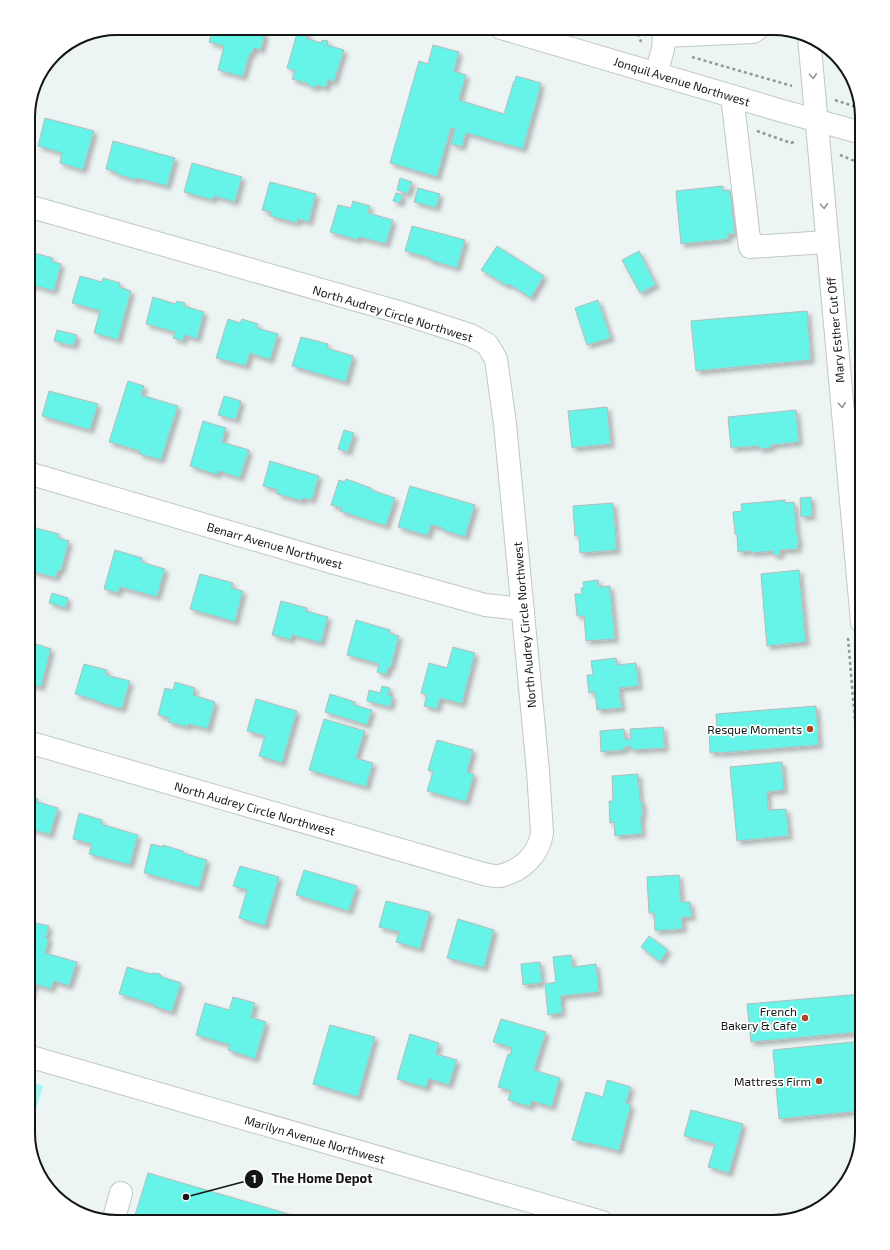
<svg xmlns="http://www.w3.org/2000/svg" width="890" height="1250" font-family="'Exo 2',sans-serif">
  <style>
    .green { fill: #a1f7ef }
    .building { fill: #66f3e8; stroke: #b4bcbb; filter: url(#shadow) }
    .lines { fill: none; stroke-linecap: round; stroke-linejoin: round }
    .minor-casing { stroke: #c0c8c7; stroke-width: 24 }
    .major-casing { stroke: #c0c8c7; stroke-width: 24 }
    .path { stroke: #919796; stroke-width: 2.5; stroke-dasharray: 3 3; stroke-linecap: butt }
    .minor { stroke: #fff; stroke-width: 22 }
    .major { stroke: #fff; stroke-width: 22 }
    .oneway { stroke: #959696 }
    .poi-dot { fill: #ab4421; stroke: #fff; stroke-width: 1.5 }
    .labels { text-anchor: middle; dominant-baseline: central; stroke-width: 3.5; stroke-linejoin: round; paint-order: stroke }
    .street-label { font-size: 12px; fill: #131615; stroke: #fff }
    .poi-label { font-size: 12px; fill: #131615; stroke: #fff; text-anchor: end }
    .rim { fill: none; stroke: #131615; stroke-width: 2 }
    .leader { fill: none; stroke: #131615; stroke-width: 1.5 }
    .callout-dot { fill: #131615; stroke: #fff; stroke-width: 1.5 }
    .mark-label { font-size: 12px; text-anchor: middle; font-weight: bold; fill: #fff }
    .callout-label { font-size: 13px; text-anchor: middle; font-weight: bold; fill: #131615; stroke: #fff; stroke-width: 3.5; stroke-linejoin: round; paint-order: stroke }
  </style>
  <defs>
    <filter id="shadow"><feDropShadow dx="3.5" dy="3.5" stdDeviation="2" flood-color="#0004"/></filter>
  </defs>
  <rect width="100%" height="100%" fill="#edf5f4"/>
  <path class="green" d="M28,1081L43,1086L28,1135Z"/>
  <path class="building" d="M213,28H257L259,29V31L265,33L261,50L254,48L252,54L250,53L243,77L218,70L224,46L209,42Z
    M298,30L308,33L306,38L321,43L322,40L328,41L327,45L344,50L334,82L328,80L326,88L317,85L316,88L309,86V84L292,79L295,71L287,68Z
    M433,45L459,52L454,71L466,75L459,100L504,114L514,81L515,82L516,76L541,83L539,88L540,89L523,149L466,133L462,147L451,144L455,129L451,128L437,177L390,163L419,61L428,64Z
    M45,118L94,131L83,170L60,163L62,153L38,146Z
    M113,141L175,158L167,186L137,178L136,180L116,174V172L106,169Z
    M192,163L242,177L235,202L214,196L213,200L184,192Z
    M400,178L412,182L408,194L397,190Z
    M270,182L316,194L309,222L298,219L297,223L270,216L271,212L262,210Z
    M723,186V191L730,190L735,234H728V239L681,244L676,191Z
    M418,188L440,194L436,208L414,202Z
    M396,193L403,195L400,203L393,201Z
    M353,201L370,206L368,213L393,220L386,244L359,237L358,240L330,232L338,205L351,208Z
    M412,226L465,240L457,268L429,260V258L405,251Z
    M497,246L544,276L531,298L509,284L507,286L481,270Z
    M639,251L656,285L640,293L622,260Z
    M34,253L53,258L51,261L61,264L54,291L28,284V255L33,256Z
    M80,276L102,282L103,278L120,283L119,287L131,291L118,340L94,333L100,311L72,303Z
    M153,297L175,304L177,301L185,303L184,306L204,312L197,339L185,335L183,341L173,338L175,332L146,324Z
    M598,300L611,338L587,345L575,308Z
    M807,311L811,360L696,371L691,321Z
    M228,319L240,323L242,319L258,324L257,328L278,334L270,360L250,353L246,366L216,358Z
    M57,330L77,335L74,346L54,341Z
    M301,337L328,344L327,348L353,356L346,382L292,366Z
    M128,381L144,386L141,395L178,406L161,460L139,454L140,451L109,442Z
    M49,391L98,404L90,430L42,416Z
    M224,396L241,401L236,420L218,415Z
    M607,407L611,444L572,448L568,411Z
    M796,410L799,442L771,445V448L759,449V446L731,448L728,417Z
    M203,421L226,428L222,442L249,450L240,478L218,471L217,475L190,466Z
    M344,430L354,433L348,452L338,449Z
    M270,461L319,476L312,500L303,498L302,501L277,494L278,490L263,486Z
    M346,479L371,488V490L395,498L386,526L340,511L342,508L331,505L339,480L345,482Z
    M410,486L475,505L465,537L443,530V528L431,525L428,536L398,527Z
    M811,497L812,516L801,517L800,498Z
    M785,500V503L794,502L797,535H798L799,544H797L798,549L780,550L781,555H773V551L751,553V551L738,552L737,534H735L733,512L742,511L741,504Z
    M613,503L617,550L580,553L579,536H575L573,506Z
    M28,526L59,534L58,538L69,541L61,571L58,570L56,578L31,571L33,563L28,562Z
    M115,550L142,558L141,562L165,569L157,597L120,587L118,593L104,589Z
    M799,570L806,642L767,646L761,574Z
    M200,574L233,583L231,588L243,591L235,622L190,609Z
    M598,580L599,587L610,586L615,639L586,641L584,616H577L575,594H582L581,588H584L583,582Z
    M52,593L68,598L66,608L49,603Z
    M281,601L307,608L306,611L328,617L321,643L292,635L291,640L272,635Z
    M356,620L390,630L389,633L399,636L391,667H389L386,675L377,672L379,664L347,655Z
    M36,644L51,649L41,687L28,684V648L35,650Z
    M453,647L475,653L462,704L440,698L437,709L424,706L427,695L421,693L429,663L447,668Z
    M616,658L617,665L636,663L639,686L619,688L622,708L597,710L595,692L589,693L587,675H593L591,661Z
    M84,664L107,670L106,675L130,681L122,709L98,702V701L75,694Z
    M175,682L195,688L193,695L215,702L208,729L189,724L188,727L168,722L169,718L158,715L165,688L173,690Z
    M382,686L390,688L388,695L393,696L390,707L367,701L369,690L380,693Z
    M330,694L355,702L354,705L372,710L367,725L325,712Z
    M256,699L297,711L282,763L259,756L265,736L247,731Z
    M816,706L819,745L719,753V752L710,753L709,730L717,729L716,714Z
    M324,719L365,731L356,758L373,763L366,787L309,770Z
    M663,727L665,748L632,750L631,746L625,747V750L601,752L600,731L624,729L625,739H631L630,729Z
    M437,740L473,750L467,772L474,774L466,802L427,791L433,772L428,770Z
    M782,762L784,790L767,792L768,810L786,809L789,836L737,841L730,767Z
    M638,774L640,801H642L643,816H641L642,834L615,836L614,822L610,823L609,801H613L612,776Z
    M28,796L38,799L37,802L58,808L50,835L28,828Z
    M79,813L102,820L101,824L138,835L130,865L89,854L92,844L73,839Z
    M151,844L163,847V845L183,851V853L207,860L199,888L144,873Z
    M240,866L279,877L265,926L239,918L247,890L233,886Z
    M304,870L357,886L349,911L296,895Z
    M679,875L681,902H690L692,917H682L683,929L655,931L654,913H649L647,877Z
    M386,901L430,912L420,949L396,942L399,932L379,927Z
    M458,919L494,930L484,968L447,958Z
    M32,922L49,926L46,938L49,939L45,953L77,962L69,986L54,981L51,989L34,984L31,997L28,996V933H29Z
    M649,936L668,950L660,962L641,947Z
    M571,955L573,967L596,964L599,992L561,996L562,1013L548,1015L545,984L556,982L553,957Z
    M540,962L542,983L523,985L521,964Z
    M127,967L151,974L154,973L160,974L162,977L181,983L172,1012L155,1007V1005L119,994Z
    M862,994V1032L751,1042L747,1004Z
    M233,997L255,1003L251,1017L266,1022L255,1059L228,1050L230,1045L196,1035L205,1003L229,1010Z
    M501,1019L546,1032L534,1070L560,1078L552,1107L532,1101L530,1107L508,1100L511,1091L498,1087L508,1054L510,1055L512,1048L493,1042Z
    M330,1025L375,1037L358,1097L313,1084Z
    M410,1034L439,1043L436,1054L457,1060L449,1085L429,1079L426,1088L397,1079Z
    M862,1041V1111L779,1119L773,1050Z
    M607,1080L631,1087L626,1103L631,1105L619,1151L589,1143L588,1144L572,1140L586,1092L603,1097Z
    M691,1110L743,1124L729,1173L708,1167L715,1144L684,1136Z
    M148,1173L316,1222H133Z"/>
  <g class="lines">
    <g class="minor-casing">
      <path id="minor" d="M501,28L786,112L862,133
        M664,28V36L753,32L759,28
        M656,74L663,49L664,36
        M732,96L750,247L827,242
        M28,473L338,564L485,605L523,609
        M28,742L484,874C489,875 495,877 500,876C521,871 539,855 542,833L538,771L505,424L496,359L487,344L470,335L402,313L28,206
        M28,1056L602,1222
        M113,1222L121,1193"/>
    </g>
    <g class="major-casing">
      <path id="major" d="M809,37L862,622"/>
    </g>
    <path class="path" d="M636,28L641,42
      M692,57L792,86
      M835,100L859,108
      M757,131L791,143L796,141
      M840,155L862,164
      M848,638L862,805"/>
    <use href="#minor" class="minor"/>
    <use href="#major" class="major"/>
  </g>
  <defs><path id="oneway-chevron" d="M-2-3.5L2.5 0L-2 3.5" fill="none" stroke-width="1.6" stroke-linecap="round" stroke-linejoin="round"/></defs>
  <g class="oneway">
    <use href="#oneway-chevron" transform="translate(813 76) rotate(85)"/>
    <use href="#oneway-chevron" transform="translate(824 206) rotate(85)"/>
    <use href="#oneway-chevron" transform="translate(842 405) rotate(85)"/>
  </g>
  <g class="poi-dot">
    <circle cx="810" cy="729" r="4"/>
    <circle cx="805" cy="1018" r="4"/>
    <circle cx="819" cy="1081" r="4"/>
  </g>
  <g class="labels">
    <g class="street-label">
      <text transform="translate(682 81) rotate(17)">Jonquil Avenue Northwest</text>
      <text transform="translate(393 313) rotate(17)">North Audrey Circle Northwest</text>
      <text transform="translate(835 330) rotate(-95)">Mary Esther Cut Off</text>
      <text transform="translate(275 545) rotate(16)">Benarr Avenue Northwest</text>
      <text transform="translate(524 625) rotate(-95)">North Audrey Circle Northwest</text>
      <text transform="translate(255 808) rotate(16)">North Audrey Circle Northwest</text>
      <text transform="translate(315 1139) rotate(16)">Marilyn Avenue Northwest</text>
    </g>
    <g class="poi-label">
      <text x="802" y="729">Resque Moments</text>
      <text x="797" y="1011">French<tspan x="797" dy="14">Bakery &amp; Cafe</tspan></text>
      <text x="811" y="1081">Mattress Firm</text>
    </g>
  </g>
  <path d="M0 0H890V1250H0ZM117 35H773A82 82 0 0 1 855 117V1133A82 82 0 0 1 773 1215H117A82 82 0 0 1 35 1133V117A82 82 0 0 1 117 35Z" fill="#fff" fill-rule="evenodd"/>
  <path class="rim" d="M117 35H773A82 82 0 0 1 855 117V1133A82 82 0 0 1 773 1215H117A82 82 0 0 1 35 1133V117A82 82 0 0 1 117 35Z"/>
  <path class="leader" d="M186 1197L254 1179"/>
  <g class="callout-dot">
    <circle cx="186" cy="1197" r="4"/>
    <circle cx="254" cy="1179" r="10"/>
  </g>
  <g class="mark-label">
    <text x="254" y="1183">1</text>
  </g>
  <g class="callout-label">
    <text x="322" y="1183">The Home Depot</text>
  </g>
</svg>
